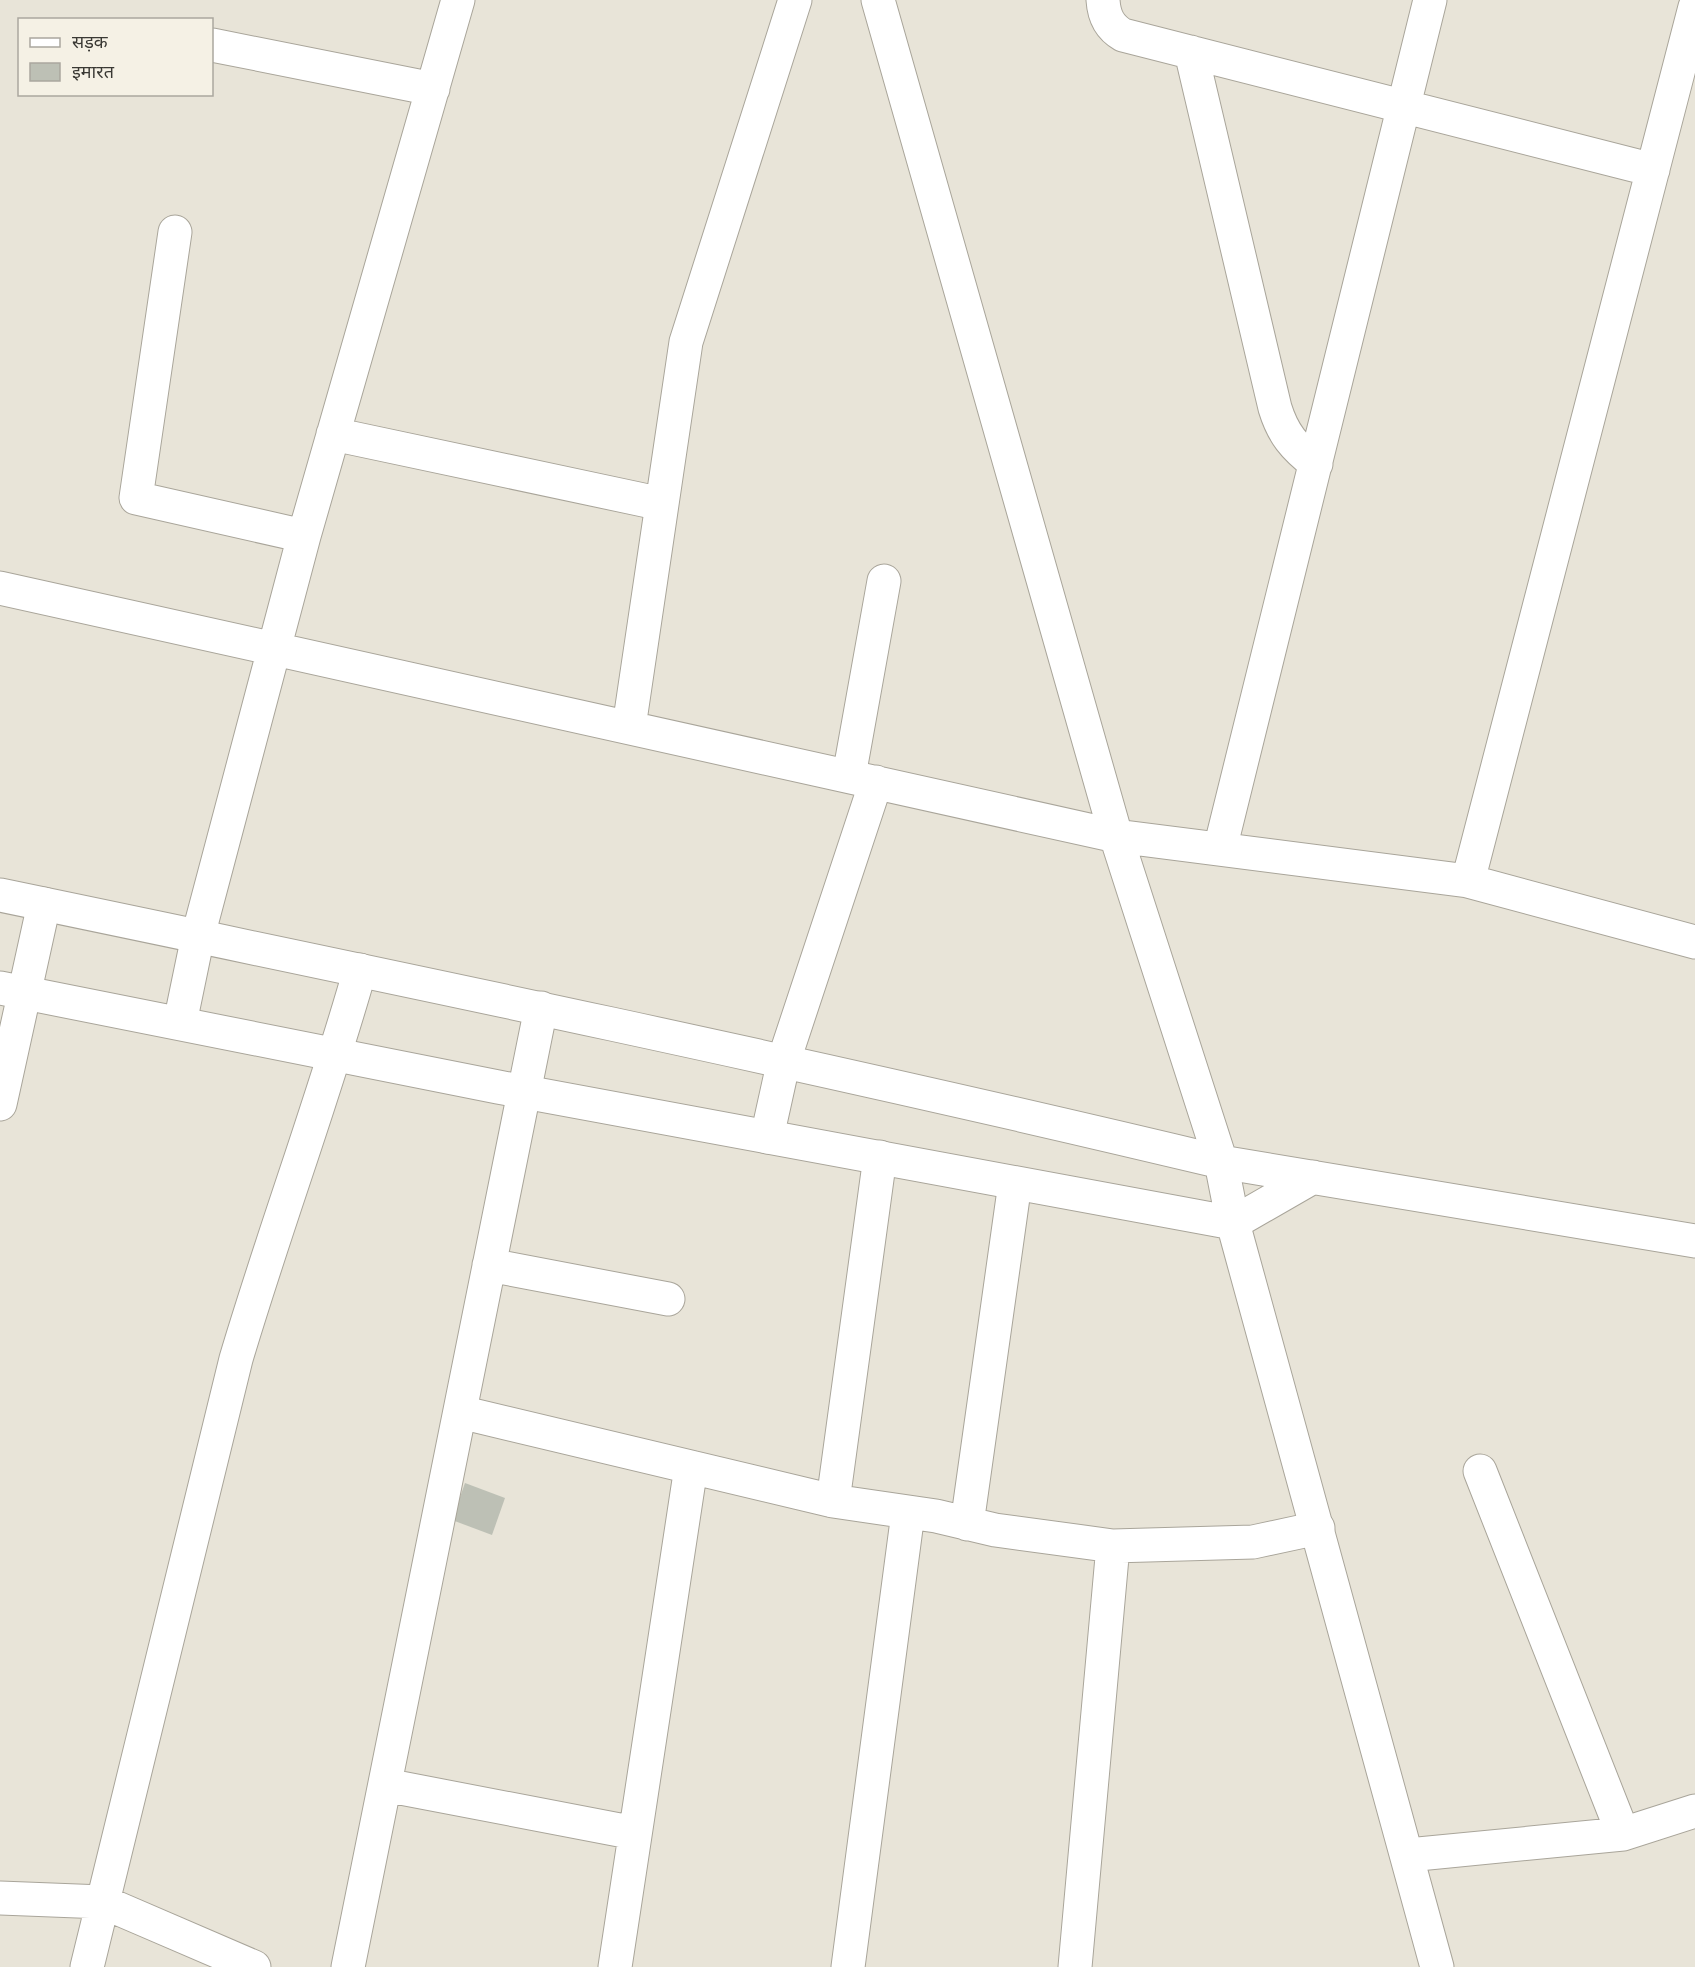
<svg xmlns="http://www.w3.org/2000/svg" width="1695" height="1967" font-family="Ubuntu,'Noto Sans Devanagari',sans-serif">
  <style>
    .building { fill: #bdc0b5 }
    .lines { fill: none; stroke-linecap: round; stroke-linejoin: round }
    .street-casing { stroke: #a9a59a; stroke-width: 35 }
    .secondary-casing { stroke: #a9a59a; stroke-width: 35 }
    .street { stroke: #fff; stroke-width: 33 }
    .secondary { stroke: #fff; stroke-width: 33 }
  </style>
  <rect width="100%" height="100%" fill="#e8e4d8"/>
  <path class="building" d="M465,1483L505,1498L492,1535L452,1520Z"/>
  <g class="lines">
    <g class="street-casing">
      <path id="street" d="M878,0L1116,836L1221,1162L1695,1241
        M1103,0C1104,16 1109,27 1123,35L1653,170
        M212,45L433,89
        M1191,52L1275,408C1283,434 1294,447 1316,464
        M175,232L136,498L304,536
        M333,434L662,504
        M0,588L1116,836L1468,881L1695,942
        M629,727L686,342L795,0
        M849,776L884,581
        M1220,849L1430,0
        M1468,881L1695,7
        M180,1023L198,936L304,536L458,0
        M0,1104L44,904
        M767,1137L784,1060L876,782
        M880,1157L833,1501L936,1516L995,1530L1113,1546L1253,1542L1318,1528
        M1233,1223L1313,1177
        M489,1265L668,1299
        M460,1412L833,1501
        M1480,1471L1623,1834
        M967,1524L1015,1183
        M385,1785L635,1833
        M1408,1855L1623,1834L1695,1811
        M0,1898L103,1902L254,1967
        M87,1967L236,1359C275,1228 323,1101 360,970
        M348,1967L541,1008
        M615,1967L691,1467
        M848,1967L908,1513
        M1075,1967L1113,1546"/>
    </g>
    <g class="secondary-casing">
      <path id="secondary" d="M0,895C408,980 816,1065 1221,1162L1233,1223L1437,1967
        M0,988L498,1087L1233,1223"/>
    </g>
    <use href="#street" class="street"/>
    <use href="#secondary" class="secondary"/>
  </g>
  <rect x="18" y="18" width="195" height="78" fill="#f5f1e5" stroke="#aaa79e" stroke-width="1.5"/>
  <rect x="30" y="38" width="30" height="9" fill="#ffffff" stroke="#aaa79e" stroke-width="1.5"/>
  <text x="72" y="48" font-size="18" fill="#3a3934">सड़क</text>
  <rect x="30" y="63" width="30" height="18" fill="#bdc0b5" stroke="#aaa79e" stroke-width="1.5"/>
  <text x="72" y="78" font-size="18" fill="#3a3934">इमारत</text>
</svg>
